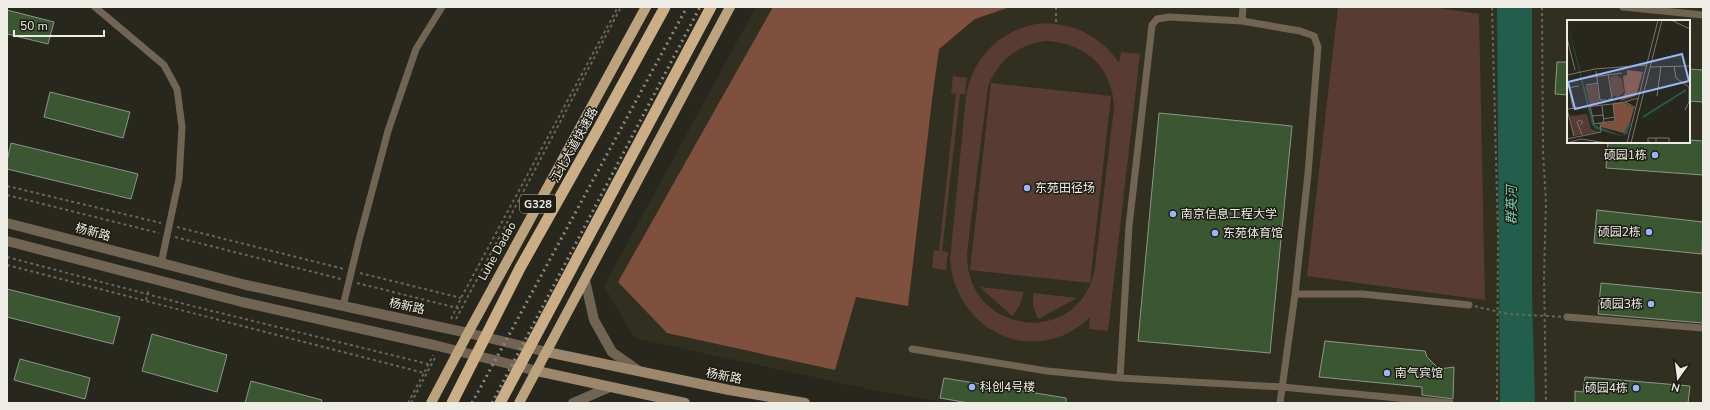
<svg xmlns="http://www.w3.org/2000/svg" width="1710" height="410" font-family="'Nunito Sans','Noto Sans SC',sans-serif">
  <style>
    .built { fill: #313020; fill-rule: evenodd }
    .green { fill: #583c31; fill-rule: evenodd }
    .forest { fill: #7f503e }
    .water { fill: #225e4c }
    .building { fill: #3b5731; stroke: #8d958b }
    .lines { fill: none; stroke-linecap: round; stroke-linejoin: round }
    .path { stroke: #66665d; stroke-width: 2; stroke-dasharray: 3 3; stroke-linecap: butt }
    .service { stroke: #716453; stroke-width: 7 }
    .tertiary { stroke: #716453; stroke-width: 10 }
    .secondary { stroke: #9c876c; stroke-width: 10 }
    .primary { stroke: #bda27e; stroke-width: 10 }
    .rail { stroke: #898981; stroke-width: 3; stroke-dasharray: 2 4; stroke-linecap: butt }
    .path-bridge { stroke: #66665d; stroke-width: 2; stroke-dasharray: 3 3; stroke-linecap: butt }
    .trunk-bridge { stroke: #ccae86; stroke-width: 11 }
    .poi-dot { fill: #97b6fd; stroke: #1e1d13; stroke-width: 1.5 }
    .labels { text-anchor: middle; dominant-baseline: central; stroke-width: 3; stroke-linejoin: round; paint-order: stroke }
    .shield { fill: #1e1d13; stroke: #afafa7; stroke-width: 1 }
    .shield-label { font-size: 11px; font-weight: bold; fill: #edede6 }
    .street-label { font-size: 12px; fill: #edede6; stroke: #1e1d13 }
    .poi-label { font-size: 12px; fill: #edede6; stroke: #1e1d13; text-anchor: start }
    .water-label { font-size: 13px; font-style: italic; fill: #78d3b4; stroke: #1e1d13 }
    .inset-river { fill: none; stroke: #225e4c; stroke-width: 2 }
    .inset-road { fill: none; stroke: #76766d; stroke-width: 1 }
    .view { fill: #97b6fd; fill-opacity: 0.15; stroke: #97b6fd; stroke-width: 2 }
    .inset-edge { fill: none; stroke: #edede6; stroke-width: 2 }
  </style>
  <rect width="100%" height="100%" fill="#27271d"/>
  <path class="built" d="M756,7H1703V403H951L877,391L635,338L604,286ZM1568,21H1689V142H1568Z"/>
  <path class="green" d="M1338,7H1432L1479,14L1485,300L1307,276Z
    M1036,24C1070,21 1100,35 1119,63L1121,52L1140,54L1108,331L1089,329L1090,317C1037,369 956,333 950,260L966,97C972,59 998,32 1036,24ZM1047,41C1086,43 1113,68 1114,108L1095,267C1082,349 965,337 967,253L988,86C999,59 1019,44 1047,41Z
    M953,76L967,78L965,94H960L942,251L948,252L946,270L932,268L934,250L939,251L956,94L951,93Z
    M991,83L1111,96L1090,283L970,270Z
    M980,287L1024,292L1020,305L1012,316Z
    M1033,293L1077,298L1038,319L1033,306Z"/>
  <path class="forest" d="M773,7H1010L975,19L939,49L932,100L908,306L856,297L835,370L667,333L618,282Z"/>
  <path class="water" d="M1497,7H1532V294L1535,403H1500Z"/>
  <path class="building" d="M7,10L54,22L48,44L7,34Z
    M1557,62H1568V95L1555,94Z
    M1689,69L1703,70V102L1689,101Z
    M50,92L130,112L123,138L44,117Z
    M1159,113L1292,126L1270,353L1138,341Z
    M1689,140L1703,141V175L1606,168L1608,142H1689Z
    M11,143L138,174L131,199L7,169V161Z
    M1597,210L1703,222L1702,254L1594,243Z
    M1601,283L1703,293V323L1598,314Z
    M7,289L120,317L113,344L7,317Z
    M152,334L227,355L217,392L142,371Z
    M1325,341L1425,351L1427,357L1439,369L1454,367L1453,399L1422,395V387L1319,377Z
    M20,359L90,378L85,399L14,380Z
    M1585,377L1690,386L1688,403H1575V391L1583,392Z
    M944,378L1066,398V403H969L940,398Z
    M251,381L322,400L321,403H245Z"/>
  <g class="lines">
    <path class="path" d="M1492,7L1498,234L1497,403
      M1542,7L1543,151L1546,203L1544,276L1546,403
      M1056,22V7
      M7,186L161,223
      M7,195L159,233
      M177,227L344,269
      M175,237L341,279
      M7,257L192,306L428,364
      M7,265L424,373L433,355
      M360,273L461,298
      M357,283L461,309
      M146,300L149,288
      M451,319L461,298L618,7
      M456,319L621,7
      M408,403L424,373
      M411,403L436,356"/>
    <path class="service" d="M95,7L164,65L177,89L182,127L179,179L161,264
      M1623,7L1703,15
      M1242,21L1300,31L1314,36L1318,47L1308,174L1295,294L1280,403
      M1295,294H1362L1469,305
      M343,306L359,240L388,131L416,49L442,7
      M1567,317L1703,328
      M912,349L1047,371L1120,378L1282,387L1450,403
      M1120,378L1129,226L1152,25L1157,19L1169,17L1242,21L1243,7"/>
    <path class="tertiary" d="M7,223L246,285L468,333L547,352
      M7,241L242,302L438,346L537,371
      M585,280L594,320L612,352L639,371
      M573,403L610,387"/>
    <path class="secondary" d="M547,352L729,390L805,403
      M537,371L685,403"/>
    <path class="primary" d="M431,403L468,333L646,7
      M519,403L730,7"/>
    <path class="rail" d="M472,403L687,7
      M492,403L700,7"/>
    <path class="path-bridge" d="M1469,305L1508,314L1567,317"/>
    <path class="trunk-bridge" d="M452,403L520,268L597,131L665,7
      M500,403L711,7"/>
  </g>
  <g class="poi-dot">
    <circle cx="1655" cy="155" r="4"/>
    <circle cx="1027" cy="188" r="4"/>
    <circle cx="1173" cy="214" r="4"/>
    <circle cx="1649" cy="232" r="4"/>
    <circle cx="1215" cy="233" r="4"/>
    <circle cx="1651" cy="304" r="4"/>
    <circle cx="1387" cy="373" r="4"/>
    <circle cx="972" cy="387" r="4"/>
    <circle cx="1636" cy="388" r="4"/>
  </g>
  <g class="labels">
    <rect class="shield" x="520" y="195" width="36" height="18" rx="3"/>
    <g class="shield-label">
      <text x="538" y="204">G328</text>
    </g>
    <g class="street-label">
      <text transform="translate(574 145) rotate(-61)">江北大道快速路</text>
      <text transform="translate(93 232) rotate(15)">杨新路</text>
      <text transform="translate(497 251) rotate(-61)">Luhe Dadao</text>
      <text transform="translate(407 306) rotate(12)">杨新路</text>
      <text transform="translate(724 376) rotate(11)">杨新路</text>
    </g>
    <g class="poi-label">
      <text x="1647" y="155" text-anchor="end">硕园1栋</text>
      <text x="1035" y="188">东苑田径场</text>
      <text x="1181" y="214">南京信息工程大学</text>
      <text x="1641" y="232" text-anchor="end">硕园2栋</text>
      <text x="1223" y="233">东苑体育馆</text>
      <text x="1643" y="304" text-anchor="end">硕园3栋</text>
      <text x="1395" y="373">南气宾馆</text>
      <text x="980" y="387">科创4号楼</text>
      <text x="1628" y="388" text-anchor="end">硕园4栋</text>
    </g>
    <g class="water-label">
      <text transform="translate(1512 205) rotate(-90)">群英河</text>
    </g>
  </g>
  <g transform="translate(1567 20)">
    <rect width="123" height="123" fill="#27271d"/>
    <path d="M49,55L55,59L57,72L51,77L45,76L43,57ZM30,64L33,84L23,85L18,66ZM20,94L24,109L33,112L6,116L3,96Z" fill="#583c31"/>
    <path d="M60,50L76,52L69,76L53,81L58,73L56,56L60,55ZM56,82L67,88L60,114L34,107V103L48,102L46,83Z" fill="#7f503e"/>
    <path d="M0,1L27,105L58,117L29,109L25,105Z" fill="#225e4c"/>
    <path class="inset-river" d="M76,97L119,70M57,115L63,103"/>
    <path class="inset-road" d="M104,0L123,9M0,18L8,50M107,46L109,58L122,67V82L118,90M83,47L123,46M29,51L33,80H39M0,55L28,49L80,45M18,58L55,53M1,61L6,89M19,65L31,63M0,68L12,66M90,76L94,46M39,81L45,78L41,54M58,82L69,88M35,85L37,103M23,86L27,104L33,103L48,101L46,84M0,89L54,83L71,78M0,89L7,116M25,96L37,95M36,99L48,97M13,105L16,102L12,100L10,102L15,115M89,118H102V123M0,119L34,112L33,103M0,123L14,119L40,123M60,123L91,0M64,123L95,0M88,123L81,122V118H89V123"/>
    <path class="view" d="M115,34L122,61L8,89L1,62Z"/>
    <rect width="123" height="123" class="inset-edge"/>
  </g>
  <rect width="1710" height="410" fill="none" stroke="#edede6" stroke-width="16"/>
  <g transform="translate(1678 378) rotate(194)" stroke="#1e1d13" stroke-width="3" paint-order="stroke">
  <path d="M0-3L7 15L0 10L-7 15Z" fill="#edede6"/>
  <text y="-6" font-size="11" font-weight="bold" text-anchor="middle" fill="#edede6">N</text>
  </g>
  <path d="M14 30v6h90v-6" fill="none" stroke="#edede6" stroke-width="2"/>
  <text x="20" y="30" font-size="12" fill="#edede6" stroke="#1e1d13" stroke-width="3" paint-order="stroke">50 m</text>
</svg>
